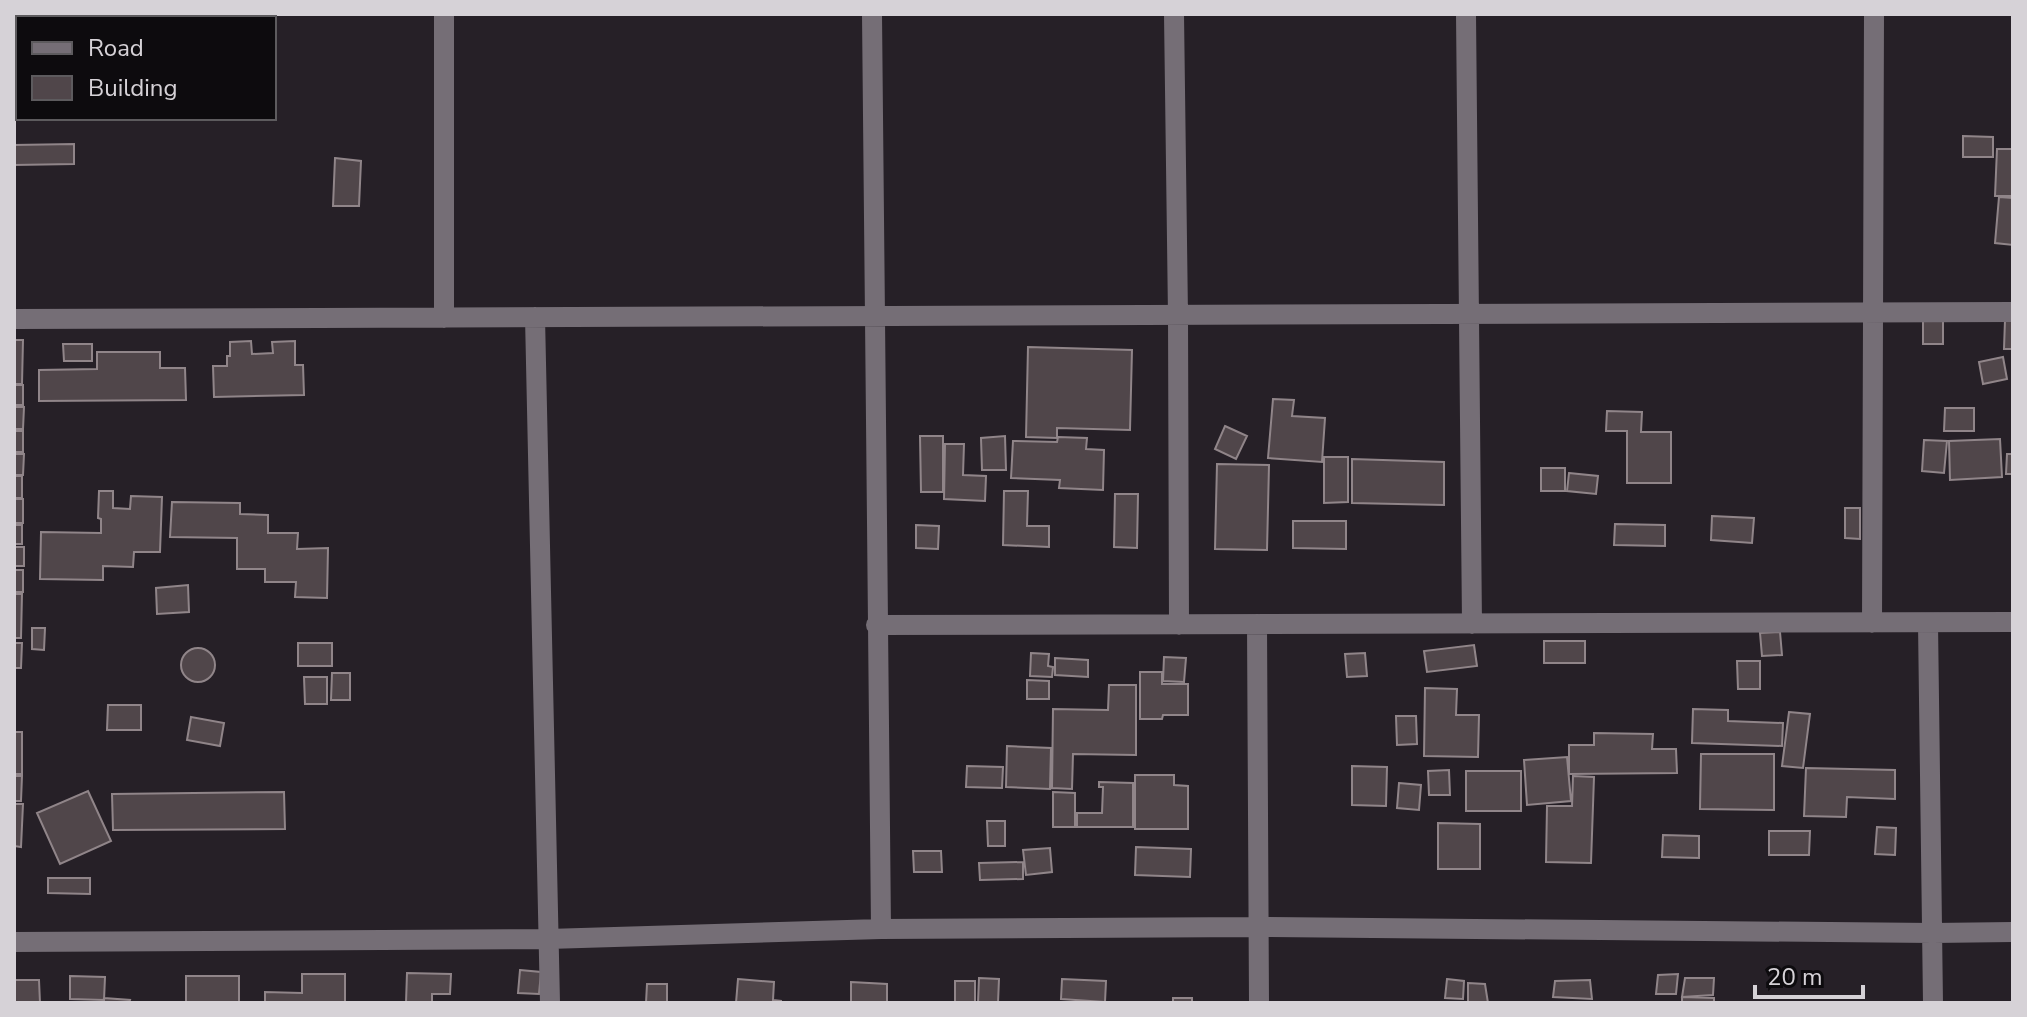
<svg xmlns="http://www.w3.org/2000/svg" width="2027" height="1017" font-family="'Nunito Sans',sans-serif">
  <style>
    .building { fill: #50464a; stroke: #908589; stroke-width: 2 }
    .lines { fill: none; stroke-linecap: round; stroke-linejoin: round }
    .minor { stroke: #756e76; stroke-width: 20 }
  </style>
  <rect width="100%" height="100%" fill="#262027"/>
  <path class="building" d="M1963,136L1993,137V157H1963Z
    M74,144V164L14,165V145Z
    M1997,149H2013V196H1995Z
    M335,158L361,161L359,206H333Z
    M1999,197L2013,198V245L1995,243Z
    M1923,320H1943V344H1923Z
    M2005,320H2013V349H2004Z
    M14,340H23L22,384H14Z
    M251,341L252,354L273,353L272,342L295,341V365H303L304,395L214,397L213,366H227V356H230V342Z
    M63,344H92V361H64Z
    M1028,347L1132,350L1130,430L1057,428V438L1026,437Z
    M97,352H160V368H185L186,400L39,401V370L97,369Z
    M2003,357L2007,379L1983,384L1979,362Z
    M14,385H23V405H14Z
    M1273,399L1294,400L1292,416L1325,418L1322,462L1268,458Z
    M14,407H24L23,429H14Z
    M1945,408H1974V431H1944Z
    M1607,411L1642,412L1641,432H1671V483H1627V431H1606Z
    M1225,426L1247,436L1236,459L1215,449Z
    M14,431H23V452H14Z
    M920,436H943V492H921Z
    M1005,436L1006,470H982L981,438Z
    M1058,437L1087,438L1086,449L1104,450L1103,490L1059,488L1060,480L1011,478L1013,441L1057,442Z
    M2000,439L2002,477L1950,480L1949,441Z
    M1924,440L1947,441L1944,473L1922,471Z
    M945,444H964L963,475L986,476L985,501L944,499Z
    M14,454H24L23,475H14Z
    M2007,454H2013V474H2006Z
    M1324,457H1348V502L1324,503Z
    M1352,459L1444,462V505L1352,503Z
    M1217,464L1269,465L1267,550L1215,549Z
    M1541,468H1565V491H1541Z
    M1569,473L1598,476L1596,494L1567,491Z
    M14,476H22V498H14Z
    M99,491H113V508L130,509L131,496L162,497L160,552H134L133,567L103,566V580L40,579L41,532L101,533V519L98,518Z
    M1004,491H1028L1027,526H1049V547L1003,545Z
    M1115,494H1138L1137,548L1114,547Z
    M14,499H23V523H14Z
    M172,502L240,503V514L268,515V533H298L297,549L328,548L327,598L295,597L296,582H265V569H237V538L170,537Z
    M1845,508H1860V539L1845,538Z
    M1712,516L1754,518L1752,543L1711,540Z
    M1293,521H1346V549L1293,548Z
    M1615,524L1665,525V546L1614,545Z
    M14,525H22V544H14Z
    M916,525L939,526L938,549L916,548Z
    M14,547H24V566H14Z
    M14,570H23V592H14Z
    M188,585L189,612L157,614L156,588Z
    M14,594H22L21,638H14Z
    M32,628H45L44,650L32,649Z
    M1780,632L1782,655L1762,656L1760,633Z
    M1544,641H1585V663H1544Z
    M14,643H22L21,668H14Z
    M298,643H332V666H298Z
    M1474,645L1477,666L1427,672L1424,651Z
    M181 665a17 17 0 1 1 34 0a17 17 0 1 1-34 0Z
    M1031,653L1049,654L1048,666L1053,667L1052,677L1030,676Z
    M1365,653L1367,676L1347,677L1345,654Z
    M1164,657L1186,658L1184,682L1163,681Z
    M1055,658L1088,660V677L1055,675Z
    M1737,661H1760V689H1738Z
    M1140,672H1162V684H1188V715H1163L1162,719H1140Z
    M332,673H350V700H331Z
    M304,677H327V704H305Z
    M1027,680L1049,681V699H1027Z
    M1109,685H1136V755L1073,754L1072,789L1052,788L1053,709L1108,710Z
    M1425,688L1457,689L1456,715H1479L1478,757L1424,756Z
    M108,705H141V730H107Z
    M1693,709L1728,710V721L1783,723L1782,746L1692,743Z
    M1789,712L1810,714L1803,768L1782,766Z
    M1396,716H1416L1417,744L1397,745Z
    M191,717L224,723L220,746L187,740Z
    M14,732H22V774H14Z
    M1594,733L1653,734L1652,749H1676L1677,773L1569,774V745H1594Z
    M1007,746L1051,748L1050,789L1006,787Z
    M1701,754H1774V810L1700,809Z
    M1567,757L1571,801L1527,805L1524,760Z
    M967,766L1003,767L1002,788L966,787Z
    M1352,766L1387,767L1386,806L1352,805Z
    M1806,768L1895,770V799L1847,797L1846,817L1804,816Z
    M1449,770L1450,795H1429L1428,771Z
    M1466,771H1521V811H1466Z
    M1135,775H1174V785L1188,786V829H1135Z
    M14,776H22L21,801H14Z
    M1573,776L1594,777L1591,863L1546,862L1547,806H1572Z
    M1099,782L1133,783V827H1077V813H1102L1103,787H1099Z
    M1399,783L1421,785L1419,810L1397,808Z
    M88,791L111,841L60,864L37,813Z
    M284,792L285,829L113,830L112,794Z
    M1053,792L1075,793V827H1053Z
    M14,804H23L21,847L14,846Z
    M987,821H1005V846H988Z
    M1438,823L1480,824V869H1438Z
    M1877,827L1896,828L1895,855L1875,854Z
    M1769,831H1810L1809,855H1769Z
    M1663,835L1699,836V858L1662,857Z
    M1136,847L1191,849L1190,877L1135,875Z
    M1050,848L1052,872L1026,875L1023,850Z
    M913,851H941L942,872H914Z
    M1023,862V879L980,880L979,863Z
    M48,878H90V894L48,893Z
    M520,970L541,972L539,994L518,993Z
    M407,973L451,974L450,994H432V1003H406Z
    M302,974H345V1003H265V992L302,993Z
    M1678,974L1676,994H1656L1658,975Z
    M70,976L105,977L104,1000L70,999Z
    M186,976H239V1003H186Z
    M979,978L999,979L998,1003H978Z
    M1685,978H1714L1713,995L1682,997Z
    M738,979L774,982L773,1000L781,1001V1003H736Z
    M1062,979L1106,981L1105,1002L1061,999Z
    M1447,979L1464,981L1463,999L1445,998Z
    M14,980H39L40,1003H14Z
    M1590,980L1592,999L1553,997L1555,981Z
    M955,981H975V1003H955Z
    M851,982L887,984V1003H851Z
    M1468,983L1485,984L1488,1003L1468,1002Z
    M647,984H667V1003H646Z
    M1682,997L1714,998V1003H1682Z
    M104,998L130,1000L129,1003H103Z
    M1173,998H1192V1003H1173Z"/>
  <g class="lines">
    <path class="minor" d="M444,14V318
      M872,14L881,929
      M1174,14L1178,316L1179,625
      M1466,14L1472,624
      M535,317L550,1003
      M14,319L2013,312
      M1872,623L1874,14
      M1928,623L1933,1003
      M1257,624L1259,1003
      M876,625L2013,622
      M14,942L548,939L881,929L1259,927L1933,933L2013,932"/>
  </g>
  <rect width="2027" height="1017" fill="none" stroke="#d6d2d7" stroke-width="32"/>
  <rect x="16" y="16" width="260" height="104" fill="#0d0b0e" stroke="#5d5b5e" stroke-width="2"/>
  <rect x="32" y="42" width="40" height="12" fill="#756e76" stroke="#5d5b5e" stroke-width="2"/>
  <text x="88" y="56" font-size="24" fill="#d6d2d7">Road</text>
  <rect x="32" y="76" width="40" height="24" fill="#50464a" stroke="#5d5b5e" stroke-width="2"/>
  <text x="88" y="96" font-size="24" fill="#d6d2d7">Building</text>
  <path d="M1755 985v12h108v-12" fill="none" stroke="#d6d2d7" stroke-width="4"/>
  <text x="1767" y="985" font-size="24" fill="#d6d2d7" stroke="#0d0b0e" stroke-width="6" paint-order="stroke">20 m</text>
</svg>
